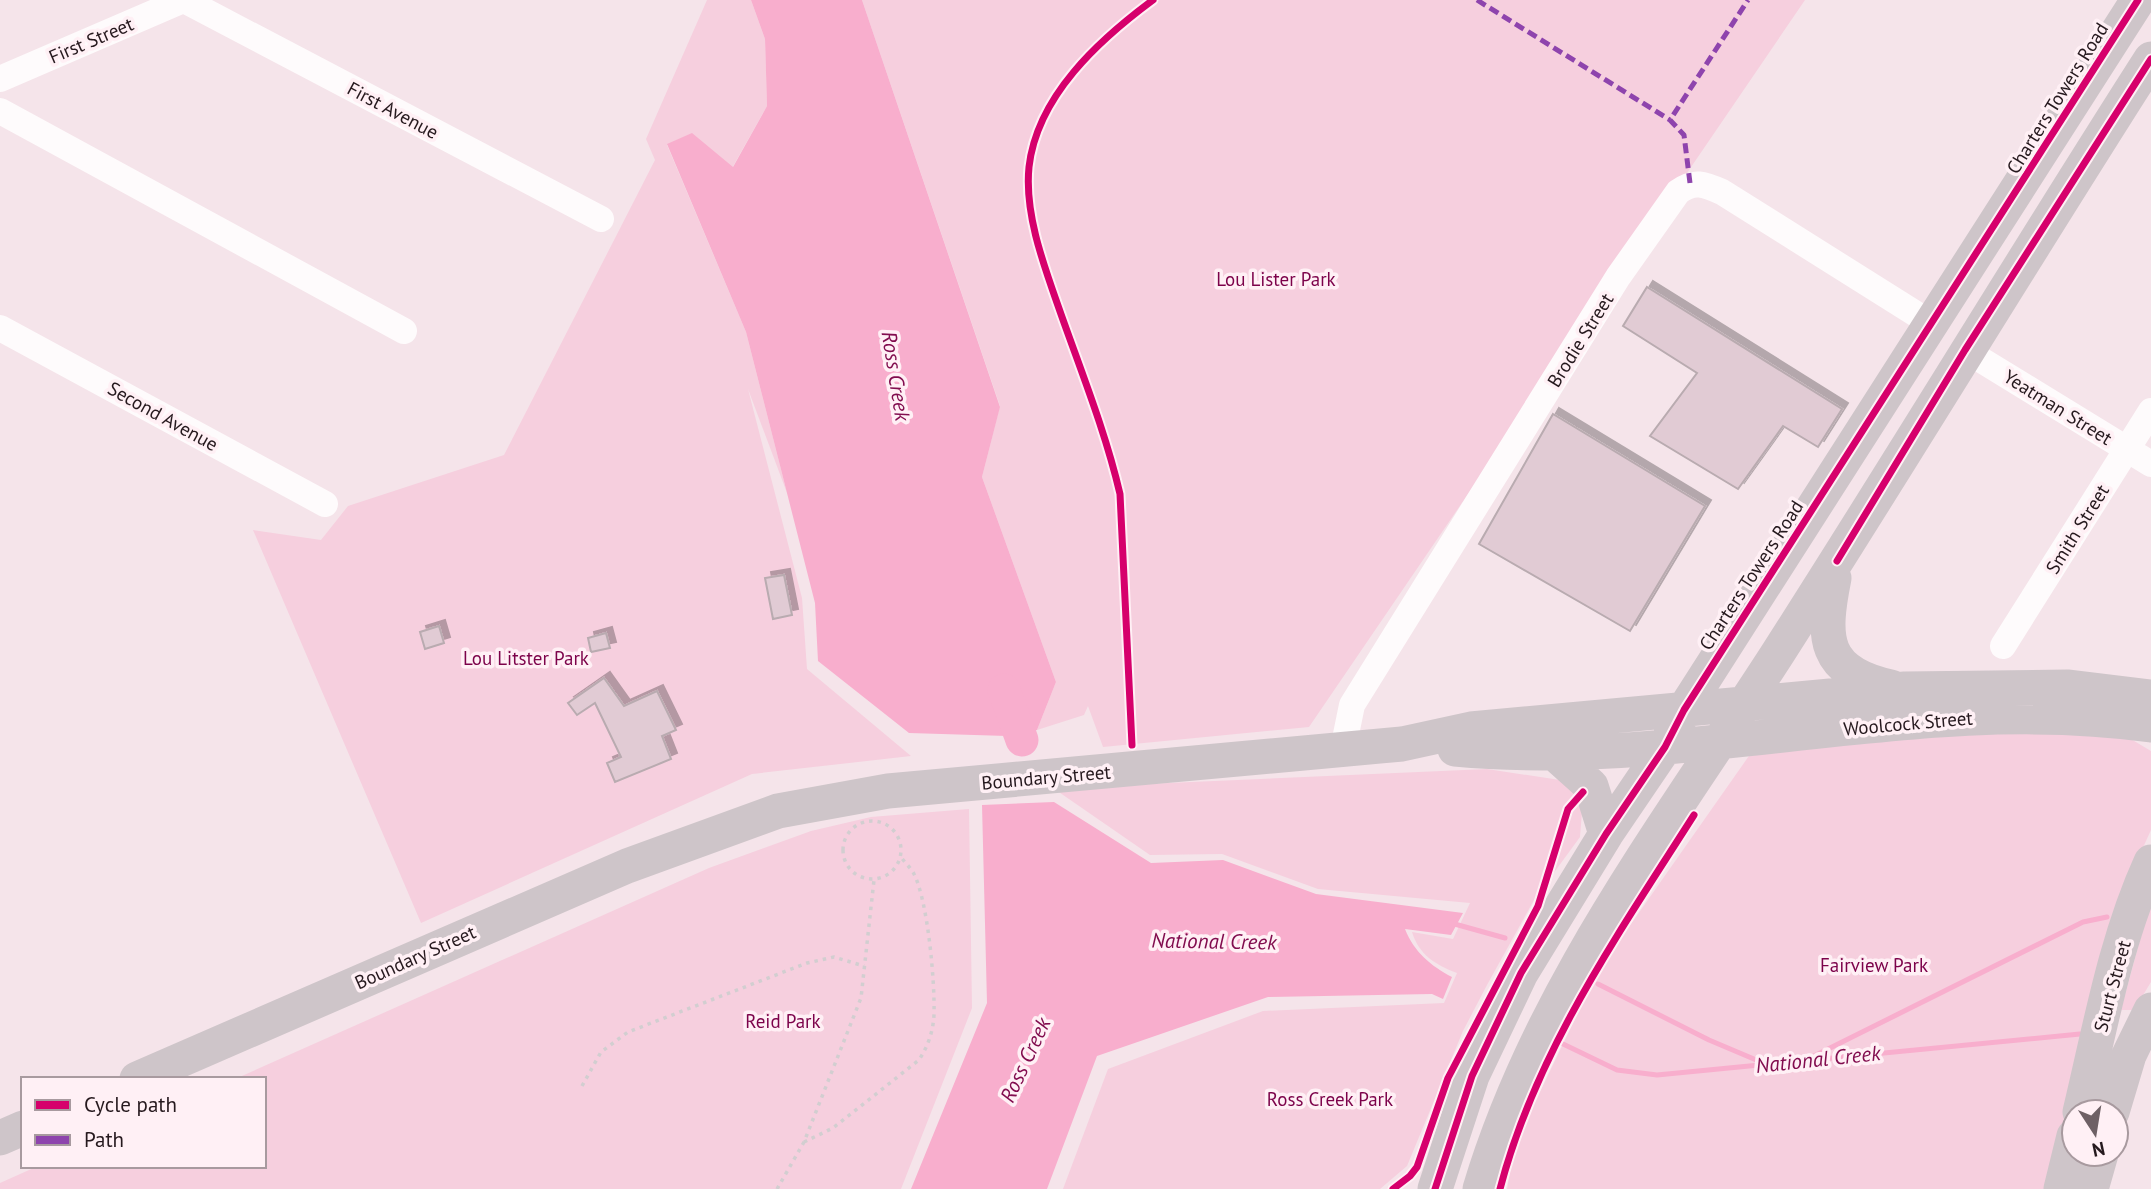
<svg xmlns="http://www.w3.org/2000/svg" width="2151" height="1189" font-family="'PT Sans',sans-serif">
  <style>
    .green { fill: #f6cfde }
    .water { fill: #f8aecd }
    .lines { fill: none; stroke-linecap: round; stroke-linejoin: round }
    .stream { stroke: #f8aecd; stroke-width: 5 }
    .river { stroke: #f8aecd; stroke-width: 33 }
    .building { fill: #e1cbd4; stroke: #b9abb0; stroke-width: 2; filter: url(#shadow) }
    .path { stroke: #d2ced0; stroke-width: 3.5; stroke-dasharray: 3.5 5; stroke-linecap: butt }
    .minor { stroke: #fefbfc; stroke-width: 26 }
    .major { stroke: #cec5c9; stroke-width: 35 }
    .quiet { stroke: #8e44ad; stroke-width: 5; stroke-dasharray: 10 5; stroke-linecap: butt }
    .cycleway-casing { stroke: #fff0f5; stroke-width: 11 }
    .cycleway { stroke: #d6006c; stroke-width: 7 }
    .labels { text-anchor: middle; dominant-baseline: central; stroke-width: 7; stroke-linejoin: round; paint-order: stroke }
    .street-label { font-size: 19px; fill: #26191e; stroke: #fff0f5 }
    .park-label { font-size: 19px; fill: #7c024a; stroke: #fff0f5 }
    .water-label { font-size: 21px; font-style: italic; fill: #820d4f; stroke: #fff0f5 }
  </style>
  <defs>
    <filter id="shadow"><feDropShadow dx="6" dy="-6" stdDeviation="0" flood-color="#0004"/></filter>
  </defs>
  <rect width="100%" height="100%" fill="#f5e4ea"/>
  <path class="green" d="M707,0H751L765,39L767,106L732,168L692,134L667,145L746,332L787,493L748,389L802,598L807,669L911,756L752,774L421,923L253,530L321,540L348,506L504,455L655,160L646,139Z
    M862,0H1805L1309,727L1103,747L1088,706L1084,715L1037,730L1056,682L982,477L1000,406Z
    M1932,729L2124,735L2151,751V830L2120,898L2046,1189H1507L1515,1144L1598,971L1751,753Z
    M1487,769L1560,780L1576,793L1582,812L1580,837L1534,900L1487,985L1463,1031L1407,1166L1380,1189H1063L1108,1069L1263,1011L1444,1003L1457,973C1436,965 1419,955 1412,932L1453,939L1470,903L1318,889L1222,854L1150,855L1053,788Z
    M969,809L972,1008L901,1189H0V1183L38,1166H264V1079H235L709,868L811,831L871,817Z
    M2151,899V982L2134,1010H2121Z"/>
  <path class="water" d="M751,0H862L1000,407L982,477L1056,682L1037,730L1007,736L909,733L818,661L815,603L746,332L667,144L692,133L733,167L767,106L765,39Z
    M1054,802L1151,863L1223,860L1316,894L1463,913L1451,935L1405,929C1414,952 1431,966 1452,977L1443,999L1432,994L1268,997L1097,1056L1047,1189H911L987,1003L982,805Z"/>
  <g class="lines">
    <path class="stream" d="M1451,923L1505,938
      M1598,984L1709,1040L1761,1062
      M1561,1043L1617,1070L1657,1075L2080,1034
      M1814,1056L2083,922L2107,917"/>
    <path class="river" d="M1004,690L1022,740"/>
  </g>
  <path class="building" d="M1647,287L1842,409L1818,447L1783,426L1738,489L1650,436L1697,373L1623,326Z
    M1553,414L1705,506L1630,631L1479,544Z
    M784,575L792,615L773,619L765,578Z
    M439,626L444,643L425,649L420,632Z
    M606,633L610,648L591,652L588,638Z
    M604,678L624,706L657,691L676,730L662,736L671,759L615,782L607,763L621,757L595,703L577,715L568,703Z"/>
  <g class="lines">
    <path class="path" d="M843 850a29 29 0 1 1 58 0a29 29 0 1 1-58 0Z
      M582,1086L601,1052L628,1032L807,963L834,957L864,966
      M804,1142L833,1128L919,1060C928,1046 933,1032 934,1015C935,982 928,902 914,874C911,868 905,863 901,857
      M777,1189L804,1142L861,998L874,880"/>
    <path class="minor" d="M184,0L601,219
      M0,79L183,0
      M0,111L404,331
      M0,328L325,504
      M1965,350L2151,464
      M2003,646L2151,411
      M1343,749L1352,705L1618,277L1678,192C1694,180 1704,184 1722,192L1932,324"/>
    <path class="major" d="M1834,578C1822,638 1822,672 1891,687
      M1455,749C1688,771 1918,692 2151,725
      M1553,752L1591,786L1606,834
      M137,1079L627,866L778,811L888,791L1402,744L1471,729L1905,689L2067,687L2151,697
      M2080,1112C2100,1029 2115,941 2151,862
      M2112,1112L2129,1055L2151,1010
      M0,1138L23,1128
      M1435,1189L1472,1076L1521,973L1606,834L1665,747L1684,710L2138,0
      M1480,1189C1540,989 1666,827 1778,653C1904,456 2025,256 2151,59
      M2061,1189L2074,1136
      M2091,1189L2101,1154"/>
    <path class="quiet" d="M1477,0L1670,120
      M1690,183L1684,135L1670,120L1748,0"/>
    <g class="cycleway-casing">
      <path id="cycleway" d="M1837,561L1965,350L2151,59
        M1132,745L1120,494C1106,434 1083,376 1062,317C1046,271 1024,216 1029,167C1037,96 1099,40 1153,0
        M1393,1189L1410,1176L1417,1167L1448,1078L1538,906L1568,809L1583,792
        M1435,1189L1472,1076L1521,973L1606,834L1665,747L1684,710L2138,0
        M1500,1189C1536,1051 1619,933 1694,815"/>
    </g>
    <use href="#cycleway" class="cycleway"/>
  </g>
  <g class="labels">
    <g class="street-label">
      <text transform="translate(91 40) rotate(-23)">First Street</text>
      <text transform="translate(2057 98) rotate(-58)">Charters Towers Road</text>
      <text transform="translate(393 110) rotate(28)">First Avenue</text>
      <text transform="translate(1580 340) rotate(-58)">Brodie Street</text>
      <text transform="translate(2058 407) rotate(32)">Yeatman Street</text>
      <text transform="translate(163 416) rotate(29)">Second Avenue</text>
      <text transform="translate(2077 529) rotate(-58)">Smith Street</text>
      <text transform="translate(1751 575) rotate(-57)">Charters Towers Road</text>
      <text transform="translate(1908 723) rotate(-5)">Woolcock Street</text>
      <text transform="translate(1046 777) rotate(-5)">Boundary Street</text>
      <text transform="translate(415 957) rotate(-24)">Boundary Street</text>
      <text transform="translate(2112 986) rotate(-75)">Sturt Street</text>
    </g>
    <g class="park-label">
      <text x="1276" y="279">Lou Lister Park</text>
      <text x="526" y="658">Lou Litster Park</text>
      <text x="1874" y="965">Fairview Park</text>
      <text x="783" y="1021">Reid Park</text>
      <text x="1330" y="1099">Ross Creek Park</text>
    </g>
    <g class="water-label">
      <text transform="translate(896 376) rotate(81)">Ross Creek</text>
      <text transform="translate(1214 941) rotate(1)">National Creek</text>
      <text transform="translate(1818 1059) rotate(-6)">National Creek</text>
      <text transform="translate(1025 1060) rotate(-65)">Ross Creek</text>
    </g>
  </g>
  <rect x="21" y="1077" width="245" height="91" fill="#fff0f5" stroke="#a89a9f" stroke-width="2"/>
  <rect x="35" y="1100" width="35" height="10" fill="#d6006c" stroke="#a89a9f" stroke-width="2"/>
  <text x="84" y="1112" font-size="21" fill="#26191e">Cycle path</text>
  <rect x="35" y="1135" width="35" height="10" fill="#8e44ad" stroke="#a89a9f" stroke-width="2"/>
  <text x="84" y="1147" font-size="21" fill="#26191e">Path</text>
  <g transform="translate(2095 1133) rotate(168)"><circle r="33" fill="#fff0f5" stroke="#a89a9f" stroke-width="2"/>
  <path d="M0-5L12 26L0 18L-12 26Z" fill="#6e6065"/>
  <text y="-10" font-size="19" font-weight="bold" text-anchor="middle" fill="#26191e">N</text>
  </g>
</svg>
